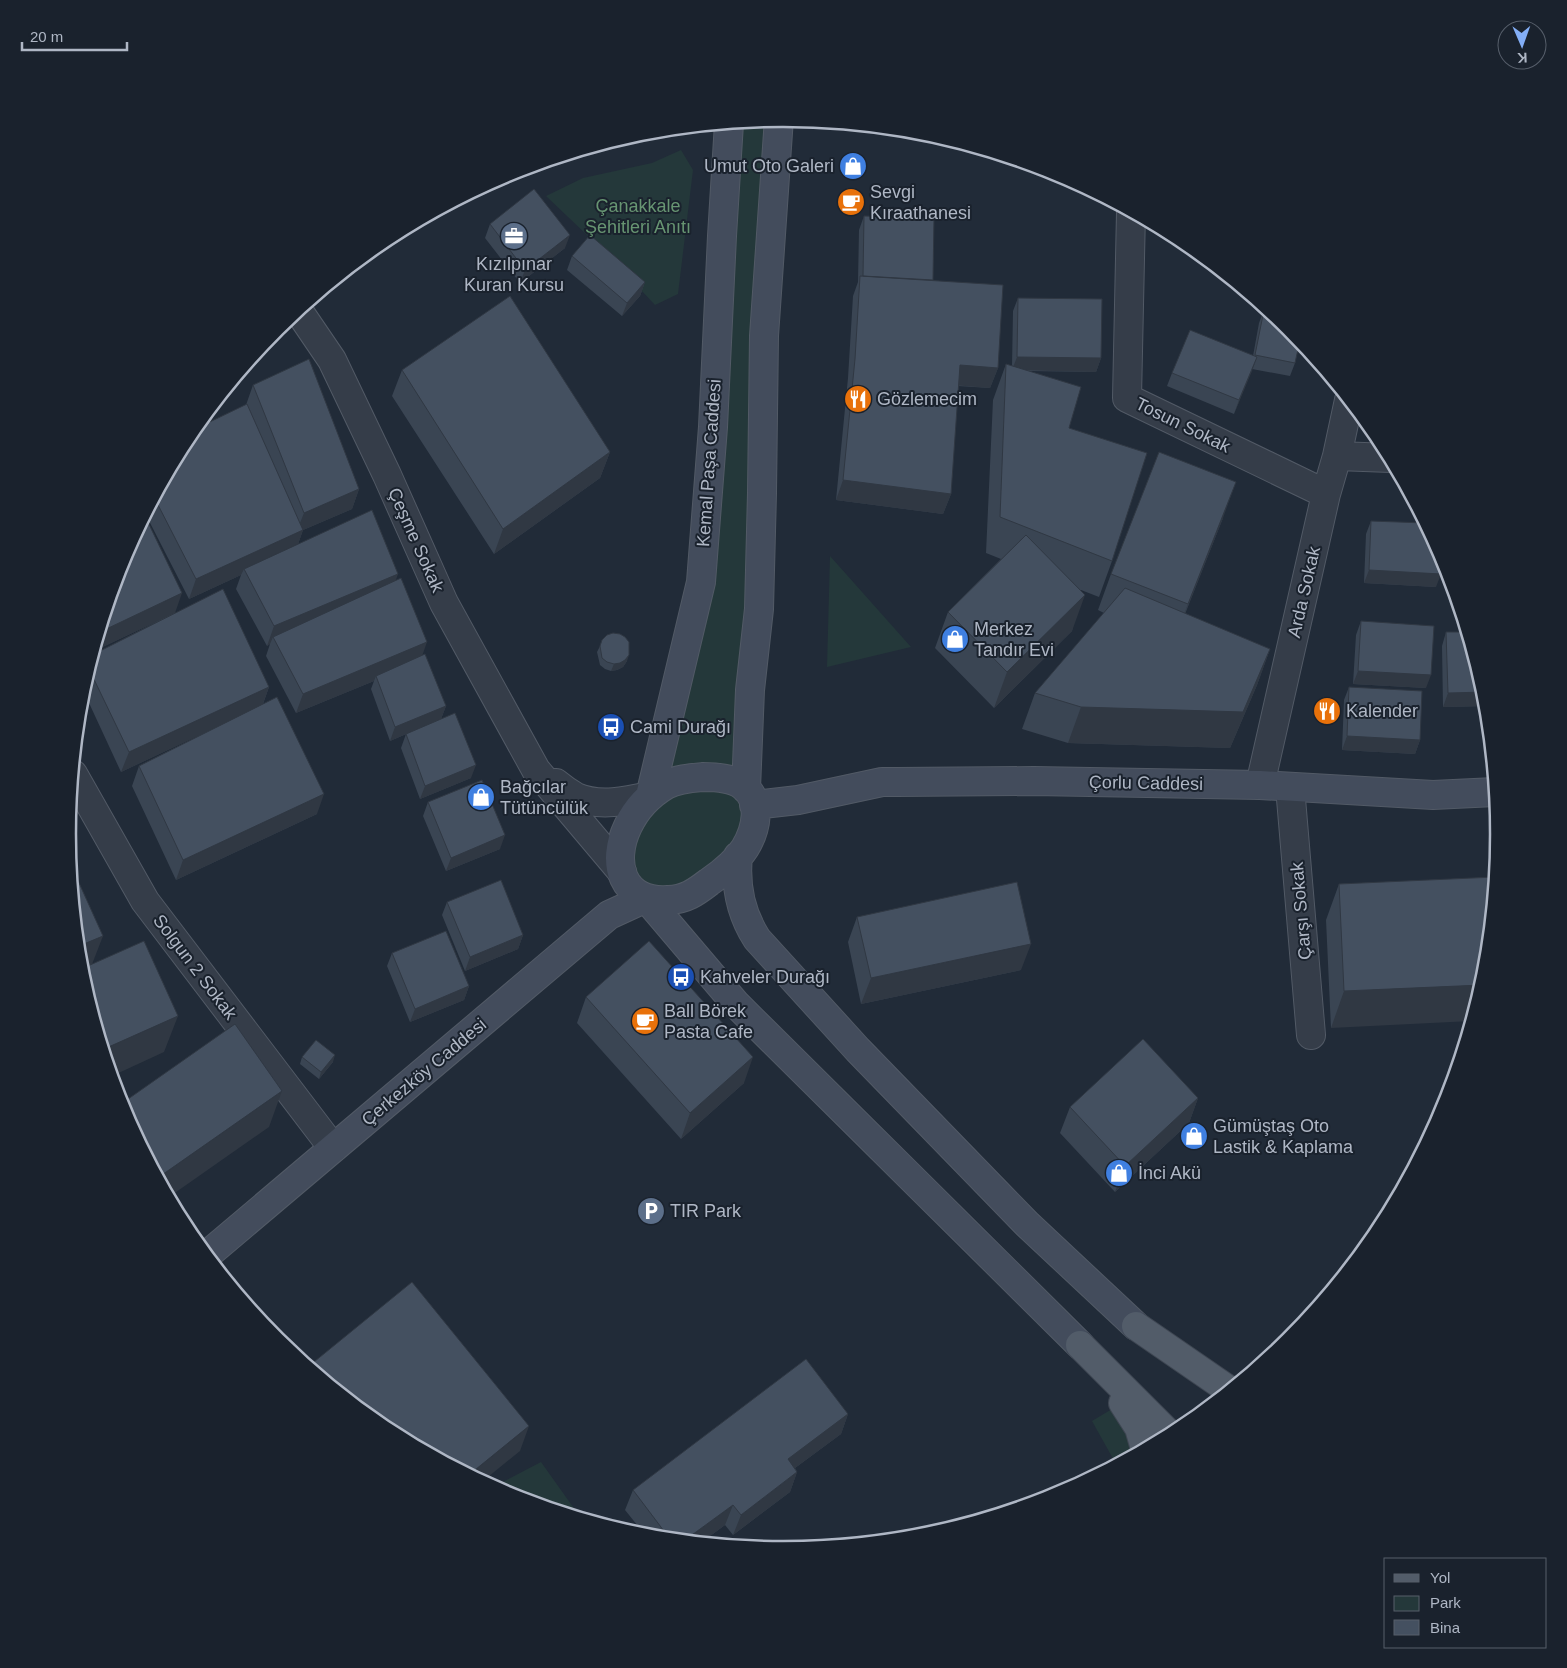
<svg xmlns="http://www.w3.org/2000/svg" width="1567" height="1668" font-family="Arial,sans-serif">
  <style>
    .green { fill: #24383a }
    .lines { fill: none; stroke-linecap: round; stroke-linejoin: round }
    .street-casing { stroke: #525a66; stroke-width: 30 }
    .secondary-casing { stroke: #525a66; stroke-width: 30 }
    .primary-casing { stroke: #3e4652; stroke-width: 30 }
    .street { stroke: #353d49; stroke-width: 28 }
    .secondary { stroke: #434c5c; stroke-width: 28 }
    .primary { stroke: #525c69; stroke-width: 28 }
    .wall { fill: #3a4553 }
    .shaded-wall { fill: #303843 }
    .building { fill: #445060; stroke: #303843 }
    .labels { text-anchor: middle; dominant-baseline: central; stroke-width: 4; stroke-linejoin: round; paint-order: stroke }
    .poi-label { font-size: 18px; fill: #afb7c5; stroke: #1a222d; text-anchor: start }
    .park-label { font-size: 18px; fill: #679572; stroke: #1a222d }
    .street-label { font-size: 18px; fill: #afb7c5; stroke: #1a222d }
    .rim { fill: none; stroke: #afb7c5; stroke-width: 2.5 }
  </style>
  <rect width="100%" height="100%" fill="#212b38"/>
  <path class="green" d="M779,118L749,793L731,862L650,898L622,855L668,784L689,632L729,123Z
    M681,150L693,170L678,294L655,305L610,257L546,196L583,178L652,163Z
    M830,556L911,647L827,667Z
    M1117,1406L1144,1449L1116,1464L1092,1421Z
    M541,1462L578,1514L575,1516L509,1495L493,1487Z"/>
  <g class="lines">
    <g class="street-casing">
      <path id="street" d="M1131,212L1127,398L1326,494
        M298,310L332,360L387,475L444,603L536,770L622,872
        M1337,456L1391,458
        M73,774L145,901L333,1148
        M556,783C562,788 569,793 576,797C599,807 627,801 650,796
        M1260,785L1326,494L1337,456L1349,400
        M1290,787L1311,1035"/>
    </g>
    <g class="secondary-casing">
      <path id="secondary" d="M703,777C715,777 733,778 743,786C763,801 756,830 745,848C736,862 722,873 709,882C696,892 685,900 668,900C622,903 610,863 628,826C636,809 649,795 666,785C677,779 691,778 703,777Z
        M746,789L750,690L759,609L762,493L764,336L779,118
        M650,796L701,582L713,427L722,236L729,123
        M754,805L798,800L882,782H897L1034,781L1260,785L1433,795L1495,792
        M738,856C735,885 741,914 757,939L858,1050L1027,1224L1136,1326
        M207,1255L609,915L646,898L736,1004L1080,1345"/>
    </g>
    <g class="primary-casing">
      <path id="primary" d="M1136,1326L1229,1390
        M1080,1345L1170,1435
        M1123,1403L1139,1428L1145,1449"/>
    </g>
    <use href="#street" class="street"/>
    <use href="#secondary" class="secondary"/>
    <use href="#primary" class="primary"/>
  </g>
  <path class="wall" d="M864,216L933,281L998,368L990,388L958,386L951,494L943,514L836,500L848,378L853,296L858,282L859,230Z
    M490,224L565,248L520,283L485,238Z
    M572,256L645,282L640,296L622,316L567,270Z
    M1018,298L1101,358L1096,372L1028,371L1069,428L1112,561L1099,597L1081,590L1072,631L994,708L935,648L948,612L1001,559L986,553L993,400L1006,364L1012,366L1013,311Z
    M1264,310L1295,363L1290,376L1252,369L1234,414L1167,386L1172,373L1253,356L1259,323Z
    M402,370L610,452L600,478L494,554L392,396Z
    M253,385L359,489L352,509L303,530L298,544L395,581L422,655L446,706L441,719L471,778L420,799L401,748L406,734L434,722L390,741L371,689L374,681L296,713L266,656L270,644L267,646L236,589L241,575L189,599L146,515L188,436L246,405Z
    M1223,518L1185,614L1270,649L1257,685L1230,748L1068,743L1022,729L1035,693L1104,613L1098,610L1111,574Z
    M1371,521L1436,587L1364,583L1366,534Z
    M122,560L175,613L269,687L263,704L317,814L176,880L132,786L139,766L208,731L121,772L83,690L94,654L162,619L94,651Z
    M1361,621L1426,688L1353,684L1356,635Z
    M1446,632L1486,695L1487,706L1443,707L1442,646Z
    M600,646L627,661L623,667L617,670L611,671L605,669L600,665L597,652Z
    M1349,687L1420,740L1415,754L1342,750L1344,700Z
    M428,802L500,849L446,871L423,816Z
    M1495,877L1331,1028L1326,920L1339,884Z
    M447,902L523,935L518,949L465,971L442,915Z
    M857,917L1021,970L861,1004L848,942Z
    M392,953L469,986L464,1000L410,1022L387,966Z
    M586,997L744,1083L681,1139L577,1023Z
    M302,1057L333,1062L319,1079L300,1064Z
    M1198,1098L1189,1123L1115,1192L1060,1133L1070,1107Z
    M848,1414L841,1434L795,1468L797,1472L790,1492L733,1535L725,1525L702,1542L646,1536L625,1510L633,1490Z"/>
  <path class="shaded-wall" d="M570,235L565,248L520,283L525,270Z
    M645,282L640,296L622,316L627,303Z
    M1017,357L1101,358L1096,372L1012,370Z
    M1257,357L1252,371L1234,414L1239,400Z
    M960,365L998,368L990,388L953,385Z
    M610,452L600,478L494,554L503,529Z
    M843,480L951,494L943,514L836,500Z
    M1236,482L1223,518L1174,640L1188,604Z
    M359,489L352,509L303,530L296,550L244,569L241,575L189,599L196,579L296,533L304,513Z
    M1369,570L1441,574L1436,587L1364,583Z
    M398,574L391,594L273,637L270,644L267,646L274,626Z
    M182,593L175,613L94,651L100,632Z
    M1085,595L1072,631L994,708L1007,672Z
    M427,642L420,662L376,676L374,681L296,713L303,694Z
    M1270,649L1257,685L1230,748L1068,743L1081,707Z
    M629,655L627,661L623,667L617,670L611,671L614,664Z
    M1358,671L1431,675L1426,688L1353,684Z
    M269,687L262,706L121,772L129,752Z
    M1485,692L1487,706L1443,707L1448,693Z
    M446,706L441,719L390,741L395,727Z
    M1347,736L1420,740L1415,754L1342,750Z
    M476,765L471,778L420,799L425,786Z
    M324,794L317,814L176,880L183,860Z
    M505,835L500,849L446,871L451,858Z
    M523,935L518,949L465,971L470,957Z
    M103,936L89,972L81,973L79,946Z
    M1031,944L1021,970L861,1004L871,978Z
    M1482,985L1471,1021L1331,1028L1344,991Z
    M469,986L464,1000L410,1022L415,1009Z
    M178,1016L164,1052L112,1076L104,1049Z
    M335,1055L333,1062L319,1079L321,1072Z
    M753,1057L744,1083L681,1139L690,1113Z
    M282,1091L269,1127L169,1197L159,1177Z
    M1198,1098L1189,1123L1115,1192L1125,1166Z
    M848,1414L841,1434L780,1479L788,1459Z
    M529,1426L520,1451L483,1481L470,1474Z
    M797,1472L790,1492L733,1535L741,1515Z
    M733,1505L725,1525L702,1542L685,1540Z"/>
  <path class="building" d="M534,189L570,235L525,270L490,224Z
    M864,216L934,218L933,280L863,276Z
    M590,235L645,282L627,303L572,256Z
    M860,276L1003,285L998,368L960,365L951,494L843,480L855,359Z
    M510,296L610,452L503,529L402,370Z
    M1018,298L1102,299L1101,358L1017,357Z
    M1264,310H1269L1290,328L1300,340L1295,363L1255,355Z
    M1190,330L1257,357L1239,400L1172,373Z
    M309,359L359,489L304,513L253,385Z
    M1006,364L1081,387L1069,428L1147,453L1112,561L1000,517Z
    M247,404L303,530L196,579L155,499L188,436L193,430Z
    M1159,452L1236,482L1188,604L1111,574Z
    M372,510L398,574L274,626L244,569Z
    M145,516L182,593L100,632L122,560Z
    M1371,521L1425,523L1442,555L1441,574L1369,570Z
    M1026,535L1085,595L1007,672L948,612Z
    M401,578L427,642L303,694L273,637Z
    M1125,588L1270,649L1243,712L1081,707L1035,693Z
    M223,589L269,687L129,752L89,669L94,654Z
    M1361,621L1434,626L1431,675L1358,671Z
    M1446,632H1467L1485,692L1448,693Z
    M613,633L620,634L625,637L629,642V655L625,660L620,663L614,664L607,662L602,658L600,646L602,640L607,635Z
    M425,654L446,706L395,727L376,676Z
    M1349,687L1422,691L1420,740L1347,736Z
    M277,697L324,794L183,860L139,766Z
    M455,713L476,765L425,786L406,734Z
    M482,780L505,835L451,858L428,802Z
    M70,863L103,936L79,946Z
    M1495,877L1486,974L1482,985L1344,991L1339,884Z
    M501,880L523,935L470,957L447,902Z
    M1017,882L1031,944L871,978L857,917Z
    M446,931L469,986L415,1009L392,953Z
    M144,941L178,1016L104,1049L81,973V969Z
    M649,941L753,1057L690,1113L586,997Z
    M235,1024L282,1091L159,1177L122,1108L121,1104Z
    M1143,1039L1198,1098L1125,1166L1070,1107Z
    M316,1040L335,1055L321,1072L302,1057Z
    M412,1282L529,1426L470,1474L385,1429L309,1366Z
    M806,1359L848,1414L788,1459L797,1472L741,1515L733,1505L685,1540L670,1539L633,1490Z"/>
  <defs>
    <g id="shop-disc" transform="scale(1.4375)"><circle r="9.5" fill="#3f7fe0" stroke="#1a222d"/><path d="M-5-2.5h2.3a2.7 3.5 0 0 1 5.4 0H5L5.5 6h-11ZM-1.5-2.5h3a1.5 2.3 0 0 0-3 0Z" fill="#fff"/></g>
    <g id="cafe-disc" transform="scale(1.4375)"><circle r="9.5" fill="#e8710a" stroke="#1a222d"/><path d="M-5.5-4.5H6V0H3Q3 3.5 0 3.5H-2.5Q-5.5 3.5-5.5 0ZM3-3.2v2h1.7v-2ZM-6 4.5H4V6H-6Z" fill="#fff"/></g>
    <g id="office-disc" transform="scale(1.4375)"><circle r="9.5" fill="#5c6f8a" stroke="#1a222d"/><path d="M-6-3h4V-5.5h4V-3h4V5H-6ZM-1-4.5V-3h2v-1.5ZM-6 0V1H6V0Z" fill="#fff"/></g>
    <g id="restaurant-disc" transform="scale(1.4375)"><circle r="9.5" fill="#e8710a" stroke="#1a222d"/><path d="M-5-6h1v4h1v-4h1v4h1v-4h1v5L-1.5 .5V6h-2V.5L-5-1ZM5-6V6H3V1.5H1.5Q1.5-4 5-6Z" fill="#fff"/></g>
    <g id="bus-disc" transform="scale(1.4375)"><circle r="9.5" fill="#1a4fb4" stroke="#1a222d"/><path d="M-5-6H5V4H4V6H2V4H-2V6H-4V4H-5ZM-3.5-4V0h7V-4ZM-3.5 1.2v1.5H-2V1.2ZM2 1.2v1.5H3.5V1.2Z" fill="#fff"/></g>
    <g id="parking-disc" transform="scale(1.4375)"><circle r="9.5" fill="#5c6f8a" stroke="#1a222d"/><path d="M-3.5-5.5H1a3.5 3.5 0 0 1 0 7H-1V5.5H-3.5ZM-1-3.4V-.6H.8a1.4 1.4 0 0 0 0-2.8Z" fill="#fff"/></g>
  </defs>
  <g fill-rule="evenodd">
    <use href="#shop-disc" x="853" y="166"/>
    <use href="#cafe-disc" x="851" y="202"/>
    <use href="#office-disc" x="514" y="236"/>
    <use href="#restaurant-disc" x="858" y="399"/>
    <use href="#shop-disc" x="955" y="639"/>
    <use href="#restaurant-disc" x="1327" y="711"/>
    <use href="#bus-disc" x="611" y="727"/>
    <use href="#shop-disc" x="481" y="797"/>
    <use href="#bus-disc" x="681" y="977"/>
    <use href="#cafe-disc" x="645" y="1021"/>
    <use href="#shop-disc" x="1194" y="1136"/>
    <use href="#shop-disc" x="1119" y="1173"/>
    <use href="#parking-disc" x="651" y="1211"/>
  </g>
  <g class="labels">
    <g class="poi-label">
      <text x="834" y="166" text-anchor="end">Umut Oto Galeri</text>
      <text x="870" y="192">Sevgi<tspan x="870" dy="21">Kıraathanesi</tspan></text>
      <text x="514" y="264" text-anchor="middle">Kızılpınar<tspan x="514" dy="21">Kuran Kursu</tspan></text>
      <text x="877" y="399">Gözlemecim</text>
      <text x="974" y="629">Merkez<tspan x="974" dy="21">Tandır Evi</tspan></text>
      <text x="1346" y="711">Kalender</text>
      <text x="630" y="727">Cami Durağı</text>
      <text x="500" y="787">Bağcılar<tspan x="500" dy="21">Tütüncülük</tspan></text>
      <text x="700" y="977">Kahveler Durağı</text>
      <text x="664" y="1011">Ball Börek<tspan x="664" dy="21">Pasta Cafe</tspan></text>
      <text x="1213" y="1126">Gümüştaş Oto<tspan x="1213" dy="21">Lastik &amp; Kaplama</tspan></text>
      <text x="1138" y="1173">İnci Akü</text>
      <text x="670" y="1211">TIR Park</text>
    </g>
    <g class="park-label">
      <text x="638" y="206">Çanakkale<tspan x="638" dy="21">Şehitleri Anıtı</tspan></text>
    </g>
    <g class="street-label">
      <text transform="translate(1183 425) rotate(26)">Tosun Sokak</text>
      <text transform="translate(709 463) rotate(-86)">Kemal Paşa Caddesi</text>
      <text transform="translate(416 540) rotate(66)">Çeşme Sokak</text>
      <text transform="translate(1304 592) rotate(-77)">Arda Sokak</text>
      <text transform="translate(1146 783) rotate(1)">Çorlu Caddesi</text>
      <text transform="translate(1301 911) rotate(-95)">Çarşı Sokak</text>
      <text transform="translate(195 967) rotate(53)">Solgun 2 Sokak</text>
      <text transform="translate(424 1072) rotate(-40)">Çerkezköy Caddesi</text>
    </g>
  </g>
  <path d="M0 0H1567V1668H0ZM76 834a707 707 0 1 1 1414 0a707 707 0 1 1-1414 0Z" fill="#1a222d" fill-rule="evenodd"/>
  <path class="rim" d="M76 834a707 707 0 1 1 1414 0a707 707 0 1 1-1414 0Z"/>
  <rect x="1384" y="1558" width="162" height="90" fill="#1a222d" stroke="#565e6a"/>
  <rect x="1394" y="1574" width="25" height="8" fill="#525c69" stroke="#565e6a"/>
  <text x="1430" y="1583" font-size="15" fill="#afb7c5">Yol</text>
  <rect x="1394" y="1596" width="25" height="15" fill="#24383a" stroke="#565e6a"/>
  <text x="1430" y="1608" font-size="15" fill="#afb7c5">Park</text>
  <rect x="1394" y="1620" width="25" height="15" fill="#445060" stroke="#565e6a"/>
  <text x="1430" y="1633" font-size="15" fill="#afb7c5">Bina</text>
  <g transform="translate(1522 45) rotate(178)"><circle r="24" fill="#1a222d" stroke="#565e6a"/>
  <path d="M0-4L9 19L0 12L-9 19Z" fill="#83aef6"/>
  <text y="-8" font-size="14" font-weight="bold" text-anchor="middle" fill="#afb7c5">K</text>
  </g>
  <path d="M22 42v8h105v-8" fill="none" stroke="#afb7c5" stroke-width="2.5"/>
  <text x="30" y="42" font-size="15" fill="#afb7c5" stroke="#1a222d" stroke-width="4" paint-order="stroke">20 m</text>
</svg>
